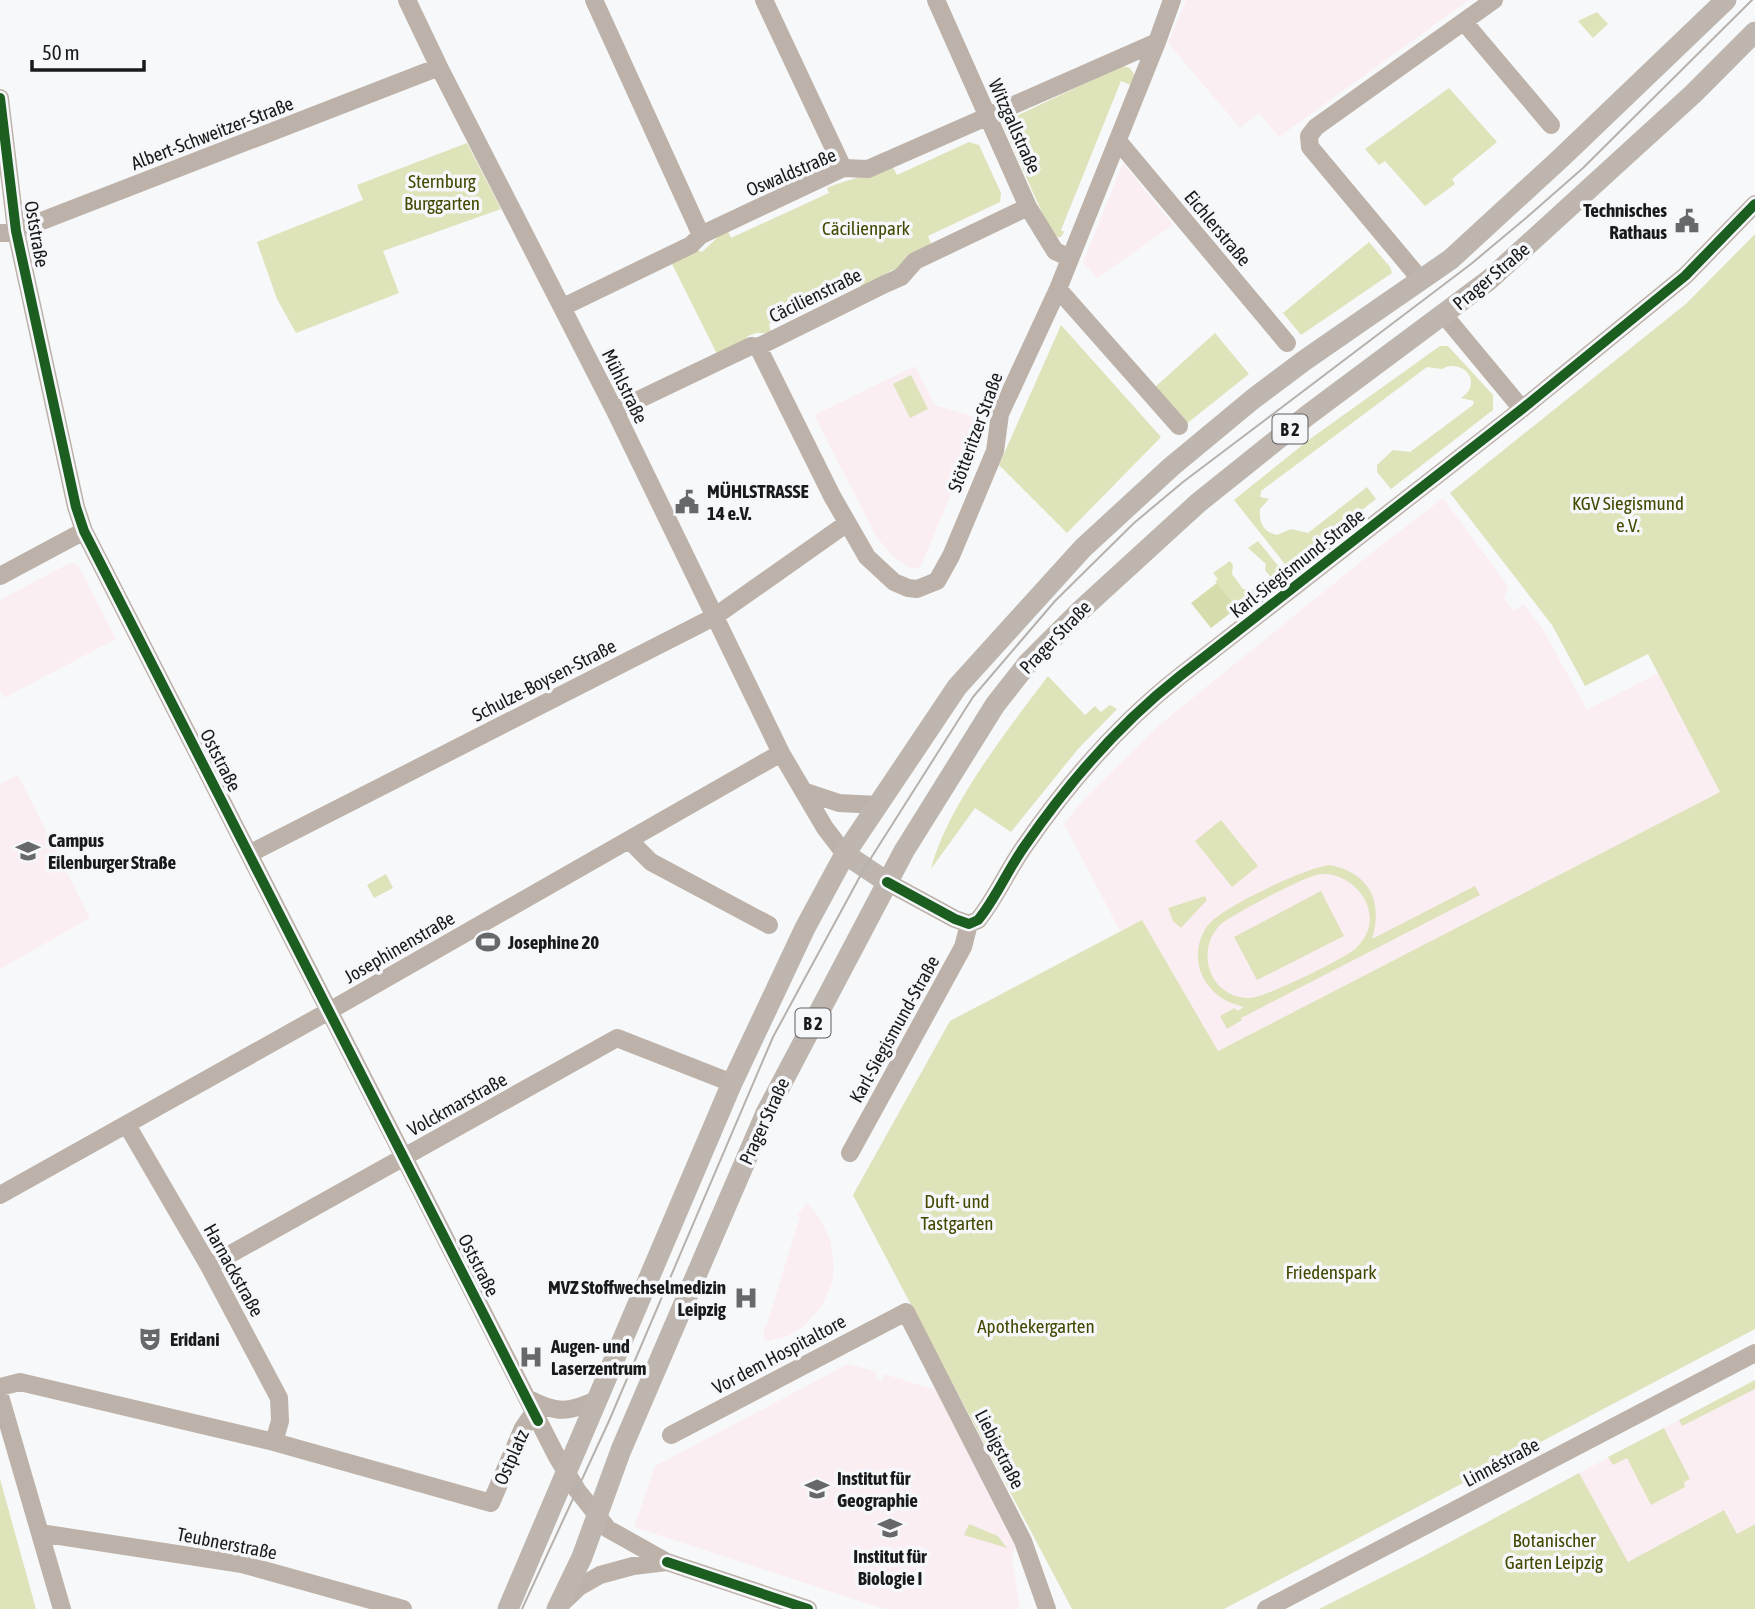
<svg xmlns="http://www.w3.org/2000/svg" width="1755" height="1609" font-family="'Asap Condensed',sans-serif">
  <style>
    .education { fill: #fbeef3 }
    .green { fill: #dee3ba; fill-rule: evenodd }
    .forest { fill: #d7dcad }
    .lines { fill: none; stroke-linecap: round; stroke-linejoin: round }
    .minor { stroke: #bdb2a9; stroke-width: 18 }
    .major { stroke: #beb6ae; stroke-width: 21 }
    .tram { stroke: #b6b1ad; stroke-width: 2 }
    .cycleway-casing { stroke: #f6f7fa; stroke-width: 15 }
    .cycleway { stroke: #1b5e20; stroke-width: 10 }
    .labels { text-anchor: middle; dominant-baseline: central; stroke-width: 7; stroke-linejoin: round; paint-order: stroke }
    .shield { fill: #f6f7fa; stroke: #5b5c5e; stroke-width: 2 }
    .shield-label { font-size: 18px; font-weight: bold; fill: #191a1b }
    .street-label { font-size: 19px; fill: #191a1b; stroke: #f6f7fa }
    .park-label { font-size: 19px; fill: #444801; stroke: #f6f7fa }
    .poi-label { font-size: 19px; font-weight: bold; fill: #191a1b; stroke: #f6f7fa; text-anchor: start }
  </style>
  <rect width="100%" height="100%" fill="#f7f8f9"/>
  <path class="education" d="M1186,0H1469L1279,137L1259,113L1240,128L1168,43Z
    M1123,163L1173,225L1097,278L1083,263Z
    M915,366L935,405L983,419L920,568H910L891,555L876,536L814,415Z
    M1443,498L1505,582L1508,588L1504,598L1514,611L1524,604L1544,631L1587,710L1658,673L1720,792L1218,1051L1142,920L1120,931L1064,824L1084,799L1158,726L1374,551Z
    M74,563L79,567L116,639L4,698L0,690V600L66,565Z
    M18,775L90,918L0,969V784Z
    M807,1203L819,1217L830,1239L834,1265L832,1283L822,1306L804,1326L788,1336L765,1342L763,1327H766L799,1220L800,1217L797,1215Z
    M848,1364L877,1372L876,1379L882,1381L884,1374L936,1390L1016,1544L1012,1559L1020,1609H884L634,1527L655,1466Z
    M1755,1380V1524L1737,1534L1723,1510L1628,1563L1579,1473Z"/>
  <path class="green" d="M1597,12L1608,24L1593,38L1578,21Z
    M1121,66L1130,68L1134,74L1133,86L1121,81L1061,230L1064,232L1061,237H1057L1048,226L1002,123Z
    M1449,88L1497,142L1452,179L1455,184L1425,206L1385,161L1379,165L1365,149Z
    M969,142L979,145L1001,193L1000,202L928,236L932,246L897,272L892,270L862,288L858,281L769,324L771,333H756L748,336L743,343L717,354L671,262L697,250L702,252L717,238L719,231L727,229L731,238L829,193L827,188C848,179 871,175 892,166L897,175Z
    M467,143L501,209L383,251L399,293L296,333L277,299L257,242L363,200L357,185Z
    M1755,234V1329L1224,1609H1072L853,1195L950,1021L1142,920L1218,1051L1720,792L1648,654L1585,686L1552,625L1450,493L1687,303Z
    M1369,242L1390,267L1392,273L1301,335L1283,313Z
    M1061,325L1161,437L1067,533L999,465Z
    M1215,333L1249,374L1185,425L1154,388Z
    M1440,346H1448L1493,395V410L1391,489L1377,472V465L1393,450L1410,452L1473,405L1474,401L1461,398C1464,396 1467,393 1469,390C1478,372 1455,360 1442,369L1427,367L1261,491L1260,497L1269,499L1260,509C1259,523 1263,532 1277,535L1291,529L1308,533L1367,487L1376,499L1288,568L1234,500L1310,439Z
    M911,375L928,409L910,418L893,384Z
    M1258,541L1283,572L1273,580L1265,570L1266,564L1248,548Z
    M1230,561L1233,565L1232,574L1243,589H1252L1255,594L1237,608L1215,581L1218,579L1213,573Z
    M1048,676L1085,715L1095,706L1101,712L1110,705L1117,709L1078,749L1011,832L975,808L931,869C947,806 1009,728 1048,676Z
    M1221,820L1258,866L1232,887L1195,841Z
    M1330,865C1371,874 1383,902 1372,939L1475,886L1480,895L1241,1018L1242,1020L1227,1029L1220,1016L1235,1008L1237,1011L1244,1007C1225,1002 1211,994 1202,975C1195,959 1197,938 1209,924C1224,906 1307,867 1330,865ZM1328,874C1364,880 1386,921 1355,949C1344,959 1264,998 1250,998C1212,999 1194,954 1219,926C1227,917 1299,880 1313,876C1318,874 1323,874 1328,874Z
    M386,874L393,888L374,898L367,885Z
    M1321,891L1344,936L1257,980L1234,937Z
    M1205,896L1207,900L1181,928L1173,921L1168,908Z
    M1755,1380V1389L1682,1426L1679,1420Z
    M1664,1428L1690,1479L1684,1482L1685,1487L1651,1505L1627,1458L1613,1465L1608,1457Z
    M1579,1473L1628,1562L1724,1510L1737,1534L1755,1524V1609H1319L1422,1557Z
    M0,1479L36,1609H0Z
    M969,1524L998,1536L1007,1548L964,1535Z"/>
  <path class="forest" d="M1217,583L1237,608L1211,628L1191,603Z"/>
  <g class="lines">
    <path class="minor" d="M407,0L439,67L615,411L781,753L825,828L845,854
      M594,0L701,235
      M764,0L843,168
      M936,0L1028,207L1055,251L1070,258
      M1464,22L1551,125
      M0,98L16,231L76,507L84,531L556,1455L577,1490L608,1529L667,1562
      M1118,141L1287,343
      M0,233L16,231L439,67
      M1421,280L1310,147L1309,136L1316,127L1494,0
      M1058,289L1179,426
      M563,307L691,245L701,235L843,168L868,169L1157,42
      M1444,315L1522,409
      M758,347L832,496L867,557L894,582L908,588L917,589L937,581L951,556L995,451L1000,414L1058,289L1157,42L1172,0
      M615,411L751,346L758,347L885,284L901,277L915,261L1028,207
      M0,576L84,531
      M803,791L839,803L878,805
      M629,840L651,862L769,925
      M249,854L714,617L846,524
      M887,882L955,919L969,924L978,920C996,898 1007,871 1024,847C1068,783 1119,724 1180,676L1522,409L1685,276L1755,204
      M127,1125L209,1266L279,1398L280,1421L274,1442
      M850,1153L963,947L969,924
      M0,1195L329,1011L781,753
      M209,1266L617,1038L732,1083
      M0,1387L20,1382L274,1442L491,1503L523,1428L534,1412
      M0,1396L62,1609
      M527,1398C556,1414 569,1413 598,1399
      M671,1435L906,1312L1023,1541L1047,1609
      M40,1533L242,1564L403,1609
      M561,1604L579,1587L600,1575L633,1566L667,1562L808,1609
      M1266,1609L1755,1353"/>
    <path class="major" d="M845,854L887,882
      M508,1609L732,1083L805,928L845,854L957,687L1083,548L1171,467L1253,399L1305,360L1451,259L1562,157L1726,0
      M557,1609L582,1557L621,1450L766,1113L904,851L995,705L1028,663L1081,610L1198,503L1308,415L1489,280L1693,94L1755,32"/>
    <path class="tram" d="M522,1609L609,1421L773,1037L864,869L973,697L1055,601L1134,523L1183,482L1471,264L1526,218L1583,168L1752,0"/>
    <g class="cycleway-casing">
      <path id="cycleway" d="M0,98L16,231L76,507L84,531L538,1421
        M887,882L955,919L969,924L978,920C996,898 1007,871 1024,847C1068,783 1119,724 1180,676L1522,409L1685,276L1755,204
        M667,1562L808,1609"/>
    </g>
    <use href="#cycleway" class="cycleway"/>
  </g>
  <defs>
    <g id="civic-bare" transform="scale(1.89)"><path d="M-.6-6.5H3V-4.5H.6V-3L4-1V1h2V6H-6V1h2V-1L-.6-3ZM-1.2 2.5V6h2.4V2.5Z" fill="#676869" stroke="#f6f7fa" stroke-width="2.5" paint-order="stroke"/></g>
    <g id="university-bare" transform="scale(1.89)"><path d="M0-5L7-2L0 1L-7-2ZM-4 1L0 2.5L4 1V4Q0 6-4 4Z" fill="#676869" stroke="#f6f7fa" stroke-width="2.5" paint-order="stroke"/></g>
    <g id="stadium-bare" transform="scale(1.89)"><path d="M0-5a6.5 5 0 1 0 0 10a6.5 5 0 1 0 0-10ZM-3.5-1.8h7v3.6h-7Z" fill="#676869" stroke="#f6f7fa" stroke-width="2.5" paint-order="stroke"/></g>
    <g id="hospital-bare" transform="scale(1.89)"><path d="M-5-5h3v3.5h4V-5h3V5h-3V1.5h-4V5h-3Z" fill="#676869" stroke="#f6f7fa" stroke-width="2.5" paint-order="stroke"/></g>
    <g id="theatre-bare" transform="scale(1.89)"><path d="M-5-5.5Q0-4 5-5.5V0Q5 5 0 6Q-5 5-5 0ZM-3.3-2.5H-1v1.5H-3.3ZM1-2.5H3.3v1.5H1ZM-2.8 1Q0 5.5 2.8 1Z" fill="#676869" stroke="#f6f7fa" stroke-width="2.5" paint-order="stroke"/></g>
  </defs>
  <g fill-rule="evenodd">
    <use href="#civic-bare" x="1687" y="221"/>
    <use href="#civic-bare" x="687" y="502"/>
    <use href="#university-bare" x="28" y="851"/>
    <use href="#stadium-bare" x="488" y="942"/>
    <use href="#hospital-bare" x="746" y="1298"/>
    <use href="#theatre-bare" x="150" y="1339"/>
    <use href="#hospital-bare" x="531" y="1357"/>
    <use href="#university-bare" x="817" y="1489"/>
    <use href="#university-bare" x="890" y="1528"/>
  </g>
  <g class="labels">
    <g class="shield">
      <rect x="1272.5" y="414.5" width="35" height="29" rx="5"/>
      <rect x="795.5" y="1008.5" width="35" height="29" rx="5"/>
    </g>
    <g class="shield-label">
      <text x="1290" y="429">B 2</text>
      <text x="813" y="1023">B 2</text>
    </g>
    <g class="street-label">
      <text transform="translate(1015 126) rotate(66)">Witzgallstraße</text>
      <text transform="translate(212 133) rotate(-21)">Albert-Schweitzer-Straße</text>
      <text transform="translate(791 172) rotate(-23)">Oswaldstraße</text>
      <text transform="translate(1218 228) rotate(50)">Eichlerstraße</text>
      <text transform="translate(37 234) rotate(80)">Oststraße</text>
      <text transform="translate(1491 276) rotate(-40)">Prager Straße</text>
      <text transform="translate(815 295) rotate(-26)">Cäcilienstraße</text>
      <text transform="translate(625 386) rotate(64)">Mühlstraße</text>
      <text transform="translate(975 432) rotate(-70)">Stötteritzer Straße</text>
      <text transform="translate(1297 563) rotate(-38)">Karl-Siegismund-Straße</text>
      <text transform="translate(1055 637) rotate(-46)">Prager Straße</text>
      <text transform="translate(544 680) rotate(-27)">Schulze-Boysen-Straße</text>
      <text transform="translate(221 760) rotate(63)">Oststraße</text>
      <text transform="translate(399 947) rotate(-30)">Josephinenstraße</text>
      <text transform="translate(894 1029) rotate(-61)">Karl-Siegismund-Straße</text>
      <text transform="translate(457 1104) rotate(-29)">Volckmarstraße</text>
      <text transform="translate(764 1121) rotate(-65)">Prager Straße</text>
      <text transform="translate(479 1265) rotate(63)">Oststraße</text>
      <text transform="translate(234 1270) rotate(61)">Harnackstraße</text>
      <text transform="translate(779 1354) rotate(-28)">Vor dem Hospitaltore</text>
      <text transform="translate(1000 1449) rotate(63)">Liebigstraße</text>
      <text transform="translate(511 1457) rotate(-66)">Ostplatz</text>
      <text transform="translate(1501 1462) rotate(-28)">Linnéstraße</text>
      <text transform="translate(227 1543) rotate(11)">Teubnerstraße</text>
    </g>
    <g class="park-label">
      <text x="442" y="181">Sternburg<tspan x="442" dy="22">Burggarten</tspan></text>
      <text x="866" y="228">Cäcilienpark</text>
      <text x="1628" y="503">KGV Siegismund<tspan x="1628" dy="22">e.V.</tspan></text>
      <text x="957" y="1201">Duft- und<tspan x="957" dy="22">Tastgarten</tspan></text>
      <text x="1331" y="1272">Friedenspark</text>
      <text x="1036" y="1326">Apothekergarten</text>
      <text x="1554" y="1540">Botanischer<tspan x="1554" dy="22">Garten Leipzig</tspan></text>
    </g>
    <g class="poi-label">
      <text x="1667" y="210" text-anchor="end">Technisches<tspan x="1667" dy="22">Rathaus</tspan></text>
      <text x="707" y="491">MÜHLSTRASSE<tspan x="707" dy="22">14 e.V.</tspan></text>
      <text x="48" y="840">Campus<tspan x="48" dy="22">Eilenburger Straße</tspan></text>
      <text x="508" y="942">Josephine 20</text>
      <text x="726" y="1287" text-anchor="end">MVZ Stoffwechselmedizin<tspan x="726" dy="22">Leipzig</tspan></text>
      <text x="170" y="1339">Eridani</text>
      <text x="551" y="1346">Augen- und<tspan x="551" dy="22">Laserzentrum</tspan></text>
      <text x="837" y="1478">Institut für<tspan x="837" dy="22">Geographie</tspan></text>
      <text x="890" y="1556" text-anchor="middle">Institut für<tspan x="890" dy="22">Biologie I</tspan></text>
    </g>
  </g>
  <path d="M32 60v10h112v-10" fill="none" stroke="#191a1b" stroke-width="3.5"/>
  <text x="42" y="60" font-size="21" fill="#191a1b" stroke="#f6f7fa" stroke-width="5" paint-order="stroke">50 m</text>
</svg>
